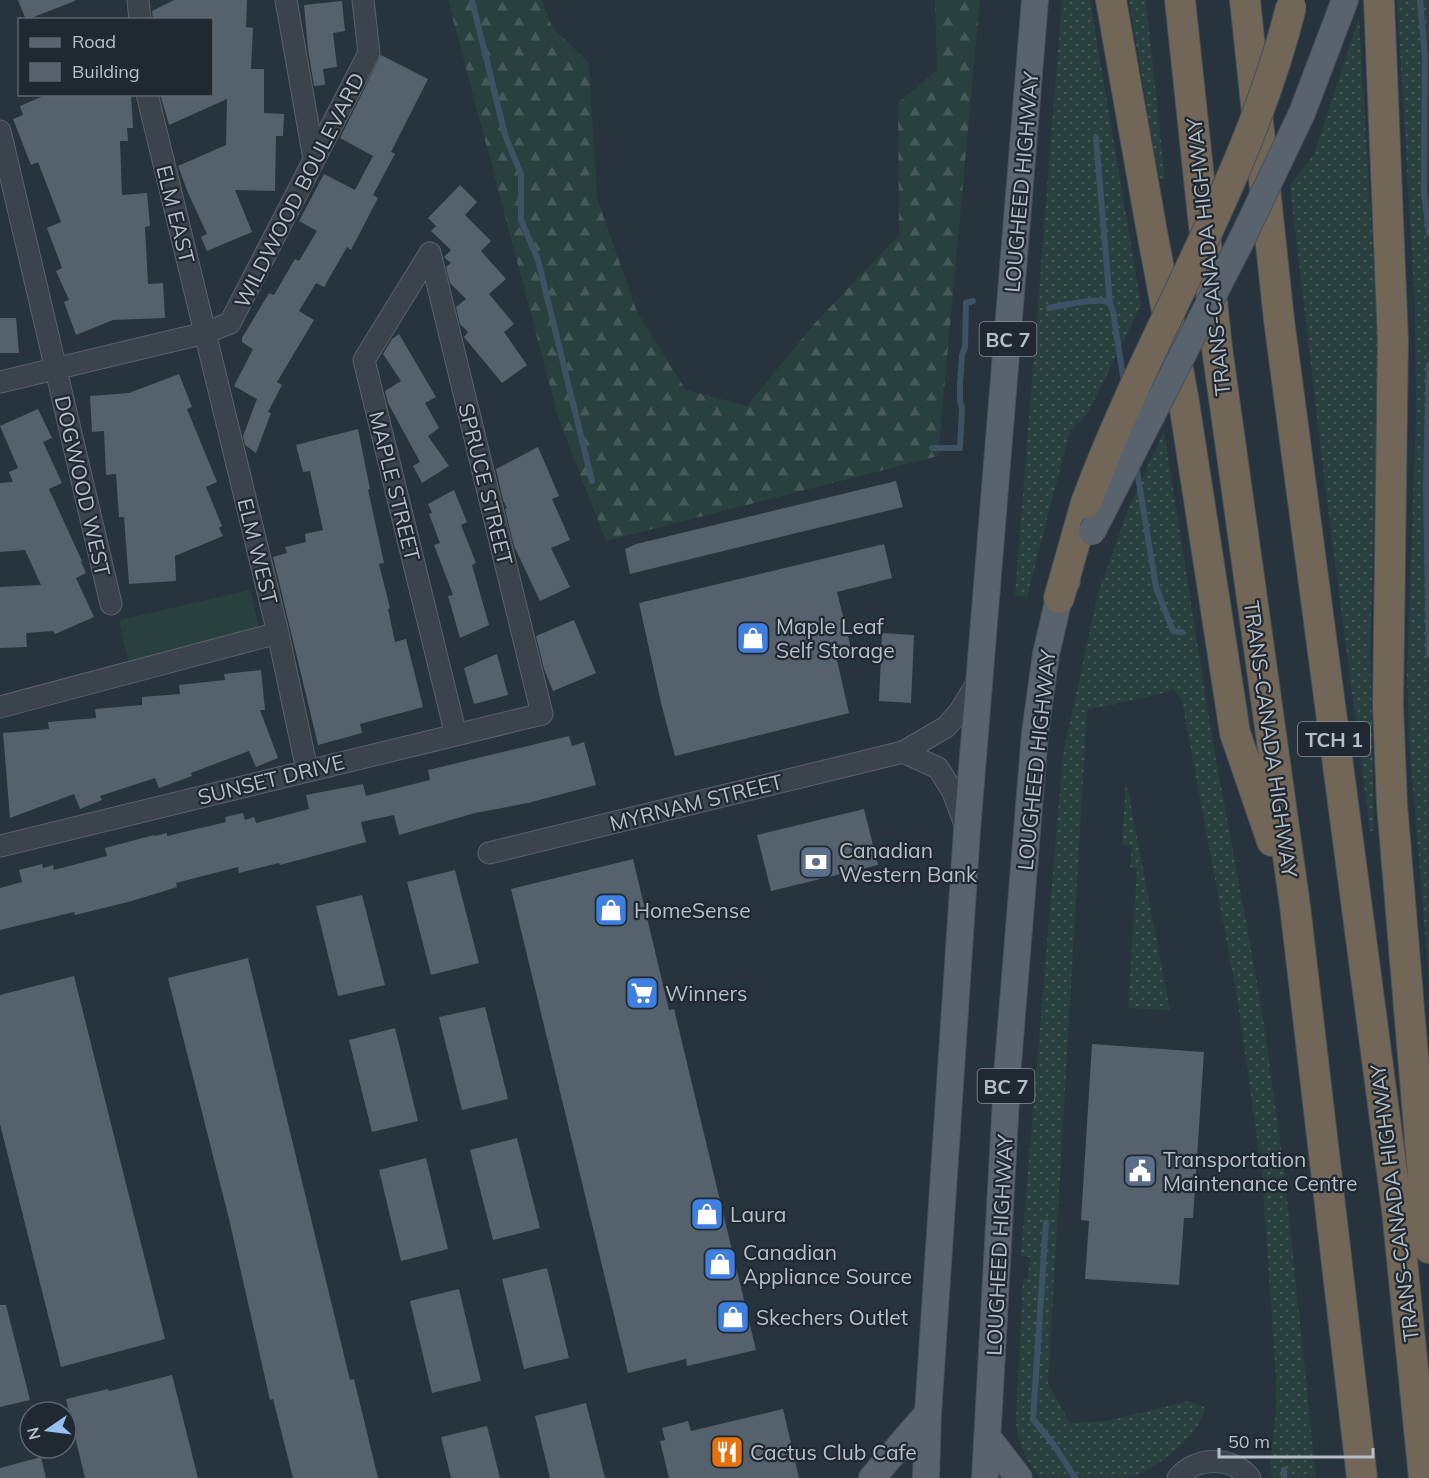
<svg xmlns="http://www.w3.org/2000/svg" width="1429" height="1478" font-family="Mulish,sans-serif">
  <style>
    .grass { fill: url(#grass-dots) }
    .forest { fill: url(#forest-firs) }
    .pitch { fill: #2a403f }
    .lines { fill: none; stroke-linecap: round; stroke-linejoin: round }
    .stream { stroke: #3e5264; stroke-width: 6 }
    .building { fill: #55616d }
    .minor-casing { stroke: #59626b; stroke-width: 23 }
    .major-casing { stroke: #475059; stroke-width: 28 }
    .highway-casing { stroke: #464f58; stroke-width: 32 }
    .minor { stroke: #3b444d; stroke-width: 21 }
    .major { stroke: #59636d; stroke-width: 26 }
    .highway { stroke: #726658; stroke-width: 30 }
    .major-bridge-casing { stroke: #475059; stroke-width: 28; stroke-linecap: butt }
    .highway-bridge-casing { stroke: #464f58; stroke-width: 32; stroke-linecap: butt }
    .major-bridge { stroke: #59636d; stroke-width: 26 }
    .highway-bridge { stroke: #726658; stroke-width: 30 }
    .labels { text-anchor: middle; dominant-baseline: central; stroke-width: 4.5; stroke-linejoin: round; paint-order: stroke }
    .shield { fill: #202932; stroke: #8a929b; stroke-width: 1.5 }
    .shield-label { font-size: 20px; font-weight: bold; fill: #b7bfc8 }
    .street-label { font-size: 21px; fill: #b7bfc8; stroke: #202932 }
    .poi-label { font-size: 21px; fill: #b7bfc8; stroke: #202932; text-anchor: start }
  </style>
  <defs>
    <pattern id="grass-dots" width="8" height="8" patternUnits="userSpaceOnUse" patternTransform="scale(1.5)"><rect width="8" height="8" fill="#2a403f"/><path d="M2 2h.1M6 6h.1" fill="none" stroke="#475a59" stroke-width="1.8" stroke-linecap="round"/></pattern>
    <pattern id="forest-firs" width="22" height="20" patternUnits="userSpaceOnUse" patternTransform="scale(1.5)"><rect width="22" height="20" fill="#2a403f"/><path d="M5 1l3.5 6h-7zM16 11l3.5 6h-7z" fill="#475a59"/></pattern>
  </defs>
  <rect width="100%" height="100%" fill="#27333d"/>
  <path class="grass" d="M1062,0H1090L1141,305L1088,413L1070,431L1027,597L1015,595Z
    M1129,0H1146L1165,179H1160L1158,174Z
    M1397,0H1429V982L1409,739L1407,677L1416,415L1415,306Z
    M1359,17L1377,321L1378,401L1370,640L1374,831H1370L1325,485L1290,186L1314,154Z
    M1164,431L1212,737L1261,1004L1284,1169L1316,1478H1272L1270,1465L1276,1411V1378L1262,1175L1238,1002L1182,701L1173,689L1160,694L1087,710L1048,1383L1070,1423L1107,1421L1188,1401L1204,1407C1205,1433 1152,1472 1129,1478C1122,1478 1112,1478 1105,1478C1083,1478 1062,1478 1040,1478L1026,1458L1017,1433L1016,1419L1023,1279H1028L1030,1257L1021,1256V1253L1063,754L1097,597L1128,509Z
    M1126,780L1170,1010L1128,1008L1137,868L1130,867L1132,846L1122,845Z"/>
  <path class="forest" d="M448,0H542L552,27L589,63L597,198L637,312L686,390L747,406L815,323L899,235L898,103L937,70L935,0H980L938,456L606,541L559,420Z"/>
  <path class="pitch" d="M250,590L261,634L129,665L119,620Z"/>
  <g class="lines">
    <path class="stream" d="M472,0L505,135L521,174V220L538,260L592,481
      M1420,0L1425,57L1424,192L1429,233
      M1096,138L1110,304
      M1049,308C1060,306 1101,296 1109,303C1111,305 1112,309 1113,312L1124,383
      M1429,365L1426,487L1429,655
      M932,448H960L962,408L960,401V384L962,355L965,347L966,303L973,301
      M1136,465L1156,587L1173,631L1182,632
      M1046,1223L1033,1419L1054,1445L1075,1478
      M1284,1470V1478"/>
  </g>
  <path class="building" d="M18,0H75V1L26,20Z
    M174,0H247L246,27L253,28L251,69H264V113L284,114L283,136H276L275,191L235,190L252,232L207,251L201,237L207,234L188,193L178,166L226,145L227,99L169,125L160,94H212V19L153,20L152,11Z
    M342,1L345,31L333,33L337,67L323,69L325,85L314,86L308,49L304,5Z
    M381,55L428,79L391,152L395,154L373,195L378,198L351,250L347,247L324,287L316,283L299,311L314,320L277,382L282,385L268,412L271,413L256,453L245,445L243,436L257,399L234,386L253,349L242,342V338L269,293L274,295L295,259L299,261L317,231L299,221L324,174L355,190L373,156L340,138Z
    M48,94H131L133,128H127L128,141H120L122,195L147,193L150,226L145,227L148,284L163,283L165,318L113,320L76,335L64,302L69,300L56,271L62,268L47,228L61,222L38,162L31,165L13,119L23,115L20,106Z
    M460,185L477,202L465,215L491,241L481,251L506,279L489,294L514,324L504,332L527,365L502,383L464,337L468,332L460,324L456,307L466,299L450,283L446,267L451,263L444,257L451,250L431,231L436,226L428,218Z
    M0,318H16L19,353H0Z
    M399,334L436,397L425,403L439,428L428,436L449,466L422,483L413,466L420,462L388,403L385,391L401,381L383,354L392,339Z
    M179,374L192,407L187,409L217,482L206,487L222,526L219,528L223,536L175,556L176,581L129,584L124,517H119L116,474L106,475L104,431L92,432L90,396L129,393Z
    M38,409L52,438L43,442L62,483L49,489L82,561L81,562L86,573L76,578L94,617L55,634L53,631L26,633L27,647L0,648V587L41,585L25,550L0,552V483L13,482L9,472L18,468L0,426Z
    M358,429L370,489L368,490L384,563L379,564L390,608L388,609L395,642L406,639L423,707L360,724L362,733L318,745L273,557L287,553L285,547L306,542L305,534L323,530L310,471L303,472L296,445Z
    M538,447L559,496L552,499L570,540L551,548L570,587L540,601L514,546L505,509L507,508L503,500L496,469Z
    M896,481L903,507L630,574L625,549L636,544Z
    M454,490L467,522L461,525L476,563L472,565L489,625L460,638L448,596L453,595L434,545L440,543L429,514L432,513L428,504Z
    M884,544L892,578L837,592L853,656L837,660L849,713L675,756L661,703L639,603Z
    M574,620L596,673L553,691L544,669L536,636Z
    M882,633L914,635L911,703L879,701Z
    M497,654L508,695L474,704L464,668Z
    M261,670L265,710H260L278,758L256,767L249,751L191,773L192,776L159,788L155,778L100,796L102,800L80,809L74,794L10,818L3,733L49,729L48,722L96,718L95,709L142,705V697L180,694L179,685L225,680L224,674Z
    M569,736L572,746L584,742L596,785L528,803L475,813L399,835L394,815L361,822L366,842L280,865L279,863L239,873L238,867L176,883L177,887L132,901L75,915L74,912L0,930V888L22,882L19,870L42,864L43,868L53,865L54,870L107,856L105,848L154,835L155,836L167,833V836L226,822L225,817L243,813L245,820L254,817L256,823L309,809L306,795L363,784L366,796L430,780L428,770Z
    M864,809L878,865L771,891L757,835Z
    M633,859L669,1010L674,1009L756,1350L687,1366L686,1359L628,1373L511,889Z
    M455,870L479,963L431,975L407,882Z
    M362,895L385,985L338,996L316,906Z
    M248,958L350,1380L354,1379L378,1478H293L273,1399L270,1400L229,1219L168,978Z
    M74,976L165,1339L61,1367L0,1124V995Z
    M485,1007L508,1099L462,1110L439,1017Z
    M395,1028L418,1121L372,1132L349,1040Z
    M1092,1044L1204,1052L1193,1218H1184L1179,1285L1085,1279L1089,1221L1081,1220Z
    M517,1138L540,1228L493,1240L470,1150Z
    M426,1158L448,1249L401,1261L379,1170Z
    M547,1268L569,1358L524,1369L502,1279Z
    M459,1289L481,1381L432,1393L410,1301Z
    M0,1305H6L30,1400L0,1407Z
    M172,1375L198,1478H85L66,1399L108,1389L109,1391Z
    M586,1403L605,1478H550L535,1416Z
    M783,1409L799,1478H669L660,1441L665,1440L662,1428L688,1421L691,1431Z
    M487,1426L500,1478H451L441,1437Z
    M41,1457L46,1478H0V1468Z"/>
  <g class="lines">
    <g class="minor-casing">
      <path id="minor" d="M138,0L140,20
        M286,0L314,159
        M147,94L278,633L307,770
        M0,131L111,604
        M430,253L364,360L456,735
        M0,382L205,333L230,323L369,53L363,0
        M0,707L278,633
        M903,752L938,768L953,792L966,827
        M0,846L542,714L430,253
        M489,853L903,752L946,727L960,711L979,680
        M1178,1478C1196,1456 1232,1456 1250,1478"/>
    </g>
    <g class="major-casing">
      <path id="major" d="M1302,113L1345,0
        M989,1439L1019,1478
        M872,1478L928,1413
        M926,1478L928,1413L967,830L1035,0
        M985,1478L1008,1063L1035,733L1046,654L1059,598L1067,581"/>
    </g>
    <g class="highway-casing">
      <path id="highway" d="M1111,0L1152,232L1183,396L1235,733L1272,841
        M1180,0L1217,348L1295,906L1362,1478
        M1245,0L1279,320L1397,1210L1424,1478
        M1379,0L1393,341L1388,705L1392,804L1429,1248
        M1059,598L1086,503"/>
    </g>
    <use href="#minor" class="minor"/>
    <use href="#major" class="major"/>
    <use href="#highway" class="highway"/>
    <g class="major-bridge-casing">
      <path id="major-bridge" d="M1092,532L1243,237L1302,113"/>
    </g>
    <g class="highway-bridge-casing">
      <path id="highway-bridge" d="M1086,503C1148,335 1248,181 1291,7"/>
    </g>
    <use href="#major-bridge" class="major-bridge"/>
    <use href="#highway-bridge" class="highway-bridge"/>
  </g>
  <defs>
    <g id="shop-square" transform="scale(1.725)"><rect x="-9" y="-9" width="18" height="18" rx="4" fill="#3f7fe0" stroke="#202932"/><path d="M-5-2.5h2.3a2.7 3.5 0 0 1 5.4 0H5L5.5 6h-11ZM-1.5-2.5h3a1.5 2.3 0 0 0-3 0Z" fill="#fff"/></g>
    <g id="bank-square" transform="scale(1.725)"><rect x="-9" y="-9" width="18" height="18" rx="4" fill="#5c6f8a" stroke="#202932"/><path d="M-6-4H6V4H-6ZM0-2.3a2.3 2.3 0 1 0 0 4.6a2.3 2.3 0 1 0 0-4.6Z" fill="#fff"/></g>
    <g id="supermarket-square" transform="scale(1.725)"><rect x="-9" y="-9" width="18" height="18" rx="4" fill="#3f7fe0" stroke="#202932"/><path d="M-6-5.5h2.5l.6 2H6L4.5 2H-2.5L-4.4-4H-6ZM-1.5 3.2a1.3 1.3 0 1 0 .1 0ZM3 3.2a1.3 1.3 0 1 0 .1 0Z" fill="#fff"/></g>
    <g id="civic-square" transform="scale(1.725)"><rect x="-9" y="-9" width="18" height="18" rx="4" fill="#5c6f8a" stroke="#202932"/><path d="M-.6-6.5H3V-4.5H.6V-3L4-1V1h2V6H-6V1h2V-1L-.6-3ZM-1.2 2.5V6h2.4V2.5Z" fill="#fff"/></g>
    <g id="restaurant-square" transform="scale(1.725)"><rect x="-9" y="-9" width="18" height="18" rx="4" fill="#e8710a" stroke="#202932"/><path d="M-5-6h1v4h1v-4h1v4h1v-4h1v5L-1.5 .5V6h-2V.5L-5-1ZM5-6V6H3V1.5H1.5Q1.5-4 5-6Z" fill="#fff"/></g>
  </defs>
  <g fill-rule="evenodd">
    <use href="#shop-square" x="753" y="638"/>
    <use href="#bank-square" x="816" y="862"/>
    <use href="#shop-square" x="611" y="910"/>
    <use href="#supermarket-square" x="642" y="993"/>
    <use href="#civic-square" x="1140" y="1171"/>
    <use href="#shop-square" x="707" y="1214"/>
    <use href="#shop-square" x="720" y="1264"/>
    <use href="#shop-square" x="733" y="1317"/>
    <use href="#restaurant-square" x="727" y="1452"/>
  </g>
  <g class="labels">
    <g class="shield">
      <rect x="979.5" y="322" width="57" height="34" rx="4.5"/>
      <rect x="1298" y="722" width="72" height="34" rx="4.5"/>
      <rect x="977.5" y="1069" width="57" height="34" rx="4.5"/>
    </g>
    <g class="shield-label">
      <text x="1008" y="339">BC 7</text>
      <text x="1334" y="739">TCH 1</text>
      <text x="1006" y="1086">BC 7</text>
    </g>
    <g class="street-label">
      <text transform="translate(1021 182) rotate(-85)">LOUGHEED HIGHWAY</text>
      <text transform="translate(299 190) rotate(-63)">WILDWOOD BOULEVARD</text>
      <text transform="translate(176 214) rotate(76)">ELM EAST</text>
      <text transform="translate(1208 257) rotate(-96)">TRANS-CANADA HIGHWAY</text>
      <text transform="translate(486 484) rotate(76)">SPRUCE STREET</text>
      <text transform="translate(83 486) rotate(77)">DOGWOOD WEST</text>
      <text transform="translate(395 486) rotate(76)">MAPLE STREET</text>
      <text transform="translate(258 551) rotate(76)">ELM WEST</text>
      <text transform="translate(1271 739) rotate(82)">TRANS-CANADA HIGHWAY</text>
      <text transform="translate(1036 760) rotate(-84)">LOUGHEED HIGHWAY</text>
      <text transform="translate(271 779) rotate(-14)">SUNSET DRIVE</text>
      <text transform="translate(696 802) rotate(-14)">MYRNAM STREET</text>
      <text transform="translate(1394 1203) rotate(-97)">TRANS-CANADA HIGHWAY</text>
      <text transform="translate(999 1245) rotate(-87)">LOUGHEED HIGHWAY</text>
    </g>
    <g class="poi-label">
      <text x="776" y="626">Maple Leaf<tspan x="776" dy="24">Self Storage</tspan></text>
      <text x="839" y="850">Canadian<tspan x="839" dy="24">Western Bank</tspan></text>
      <text x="634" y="910">HomeSense</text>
      <text x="665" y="993">Winners</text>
      <text x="1163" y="1159">Transportation<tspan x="1163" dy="24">Maintenance Centre</tspan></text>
      <text x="730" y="1214">Laura</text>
      <text x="743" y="1252">Canadian<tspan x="743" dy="24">Appliance Source</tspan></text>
      <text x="756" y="1317">Skechers Outlet</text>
      <text x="750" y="1452">Cactus Club Cafe</text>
    </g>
  </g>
  <rect x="18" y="18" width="195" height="78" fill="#202932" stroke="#5c656e" stroke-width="1.5"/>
  <rect x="30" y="38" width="30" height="9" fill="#59636d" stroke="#5c656e" stroke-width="1.5"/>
  <text x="72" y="48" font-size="18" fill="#b7bfc8">Road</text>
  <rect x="30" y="63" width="30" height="18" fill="#55616d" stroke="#5c656e" stroke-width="1.5"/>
  <text x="72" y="78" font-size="18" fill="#b7bfc8">Building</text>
  <g transform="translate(48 1430) rotate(256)"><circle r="28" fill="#202932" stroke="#5c656e" stroke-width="1.5"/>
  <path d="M0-4.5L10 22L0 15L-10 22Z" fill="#95c0ef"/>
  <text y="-9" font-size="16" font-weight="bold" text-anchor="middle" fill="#b7bfc8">N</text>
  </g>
  <path d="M1219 1448v9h154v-9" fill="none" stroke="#b7bfc8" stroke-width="3"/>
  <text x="1228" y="1448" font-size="18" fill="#b7bfc8" stroke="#202932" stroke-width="4.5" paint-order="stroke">50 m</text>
</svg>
